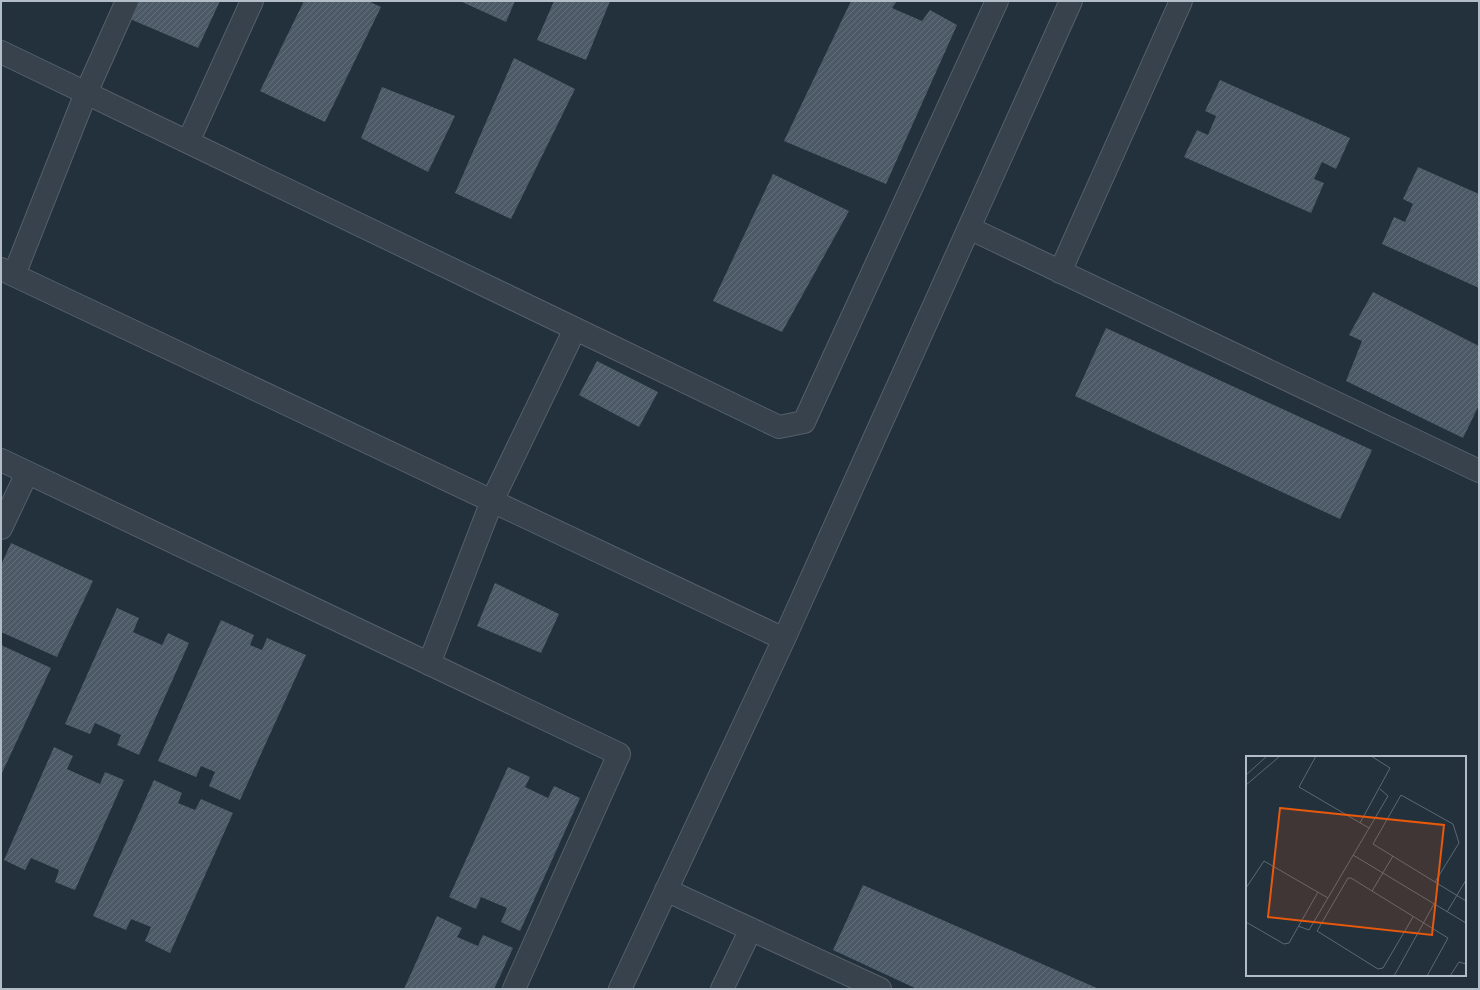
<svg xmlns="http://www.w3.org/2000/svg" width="1480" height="990" font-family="Jost,sans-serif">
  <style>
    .building { fill: url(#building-hatch) }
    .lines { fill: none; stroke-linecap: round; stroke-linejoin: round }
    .street-casing { stroke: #55606a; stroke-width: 24 }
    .street { stroke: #37424c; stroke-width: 22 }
    .inset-road { fill: none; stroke: #5c6974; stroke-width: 1 }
    .view { fill: #e8590c; fill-opacity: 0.15; stroke: #e8590c; stroke-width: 2 }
    .inset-edge { fill: none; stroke: #b2bdc8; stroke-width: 2 }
  </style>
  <defs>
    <pattern id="building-hatch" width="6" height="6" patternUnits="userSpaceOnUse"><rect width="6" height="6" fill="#4c5a67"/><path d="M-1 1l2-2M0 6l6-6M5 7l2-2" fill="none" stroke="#63707b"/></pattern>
  </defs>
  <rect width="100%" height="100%" fill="#23313c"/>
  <path class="building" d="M139,1H220L198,48L130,19Z
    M304,1H368L381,7L325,122L260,91Z
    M460,1H515L506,22Z
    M554,1H610L586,60L537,40Z
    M851,1H897L892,8L922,21L930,10L957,25L886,184L784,141Z
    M514,58L575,89L511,219L455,193Z
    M1220,80L1350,138L1336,169L1322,162L1314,179L1324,183L1311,213L1184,157L1197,130L1208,135L1216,116L1205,111Z
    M382,87L455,116L428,172L361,138Z
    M1418,167L1479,194V288L1382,244L1394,217L1405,222L1413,204L1403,199Z
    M773,174L849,211L782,332L713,301Z
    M1373,292L1479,346V405L1463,438L1346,381L1362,341L1349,335Z
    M1106,328L1372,450L1340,519L1075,396Z
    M597,361L658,392L639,427L579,395Z
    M11,543L93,581L57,657L1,632V565Z
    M495,583L559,614L541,653L477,626Z
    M117,608L139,618L133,632L162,645L168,633L189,643L139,755L117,745L121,735L95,723L90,734L65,724Z
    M221,620L254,635L250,645L262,650L267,638L306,655L240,800L209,786L215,772L201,766L196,777L158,761Z
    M1,645L51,668L1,775Z
    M54,747L73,756L67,769L100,784L105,772L124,780L75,890L55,882L59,870L31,858L25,870L4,860Z
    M508,767L530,777L525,787L548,798L554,786L580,798L520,931L501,922L507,908L481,897L476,909L449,897Z
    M154,780L182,793L178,803L195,810L201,799L233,813L170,953L145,941L151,927L131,919L126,930L93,916Z
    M863,885L1099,989H917L833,950Z
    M437,916L462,928L457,937L478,946L483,935L513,948L494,989H404Z"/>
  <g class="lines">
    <g class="street-casing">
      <path id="street" d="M1,52L779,427L804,422L997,1
        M188,142L252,1
        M969,228L1479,471
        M1,269L784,639
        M1060,272L1181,1
        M14,275L86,93L127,1
        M1,460L619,754L514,989
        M1,528L27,473
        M429,664L492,501L575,329
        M666,890L880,989
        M620,989L784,639L1071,1
        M722,989L751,929"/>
    </g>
    <use href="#street" class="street"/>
  </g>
  <g transform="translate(1246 756)">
    <rect width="220" height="220" fill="#23313c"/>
    <path class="inset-road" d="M70,0L53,31L123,72M0,19L21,0M0,29L34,0M114,67L144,12L125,0M107,99L220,167M189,126L213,87L207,68L155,39L127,88L220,145M0,132L18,105L82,142M126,135L147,100M201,156L220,124M167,161L137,212L132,213L71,175L102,122H105L202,182L181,220M0,166L38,188L43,187L72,136M52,170L63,174L142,40L134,33M148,220L188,148M204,220L213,206L220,208"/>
    <path class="view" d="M34,52L198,69L186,179L22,161Z"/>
    <rect width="220" height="220" class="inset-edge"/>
  </g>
  <rect width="1480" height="990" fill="none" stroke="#b2bdc8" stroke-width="4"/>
</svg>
